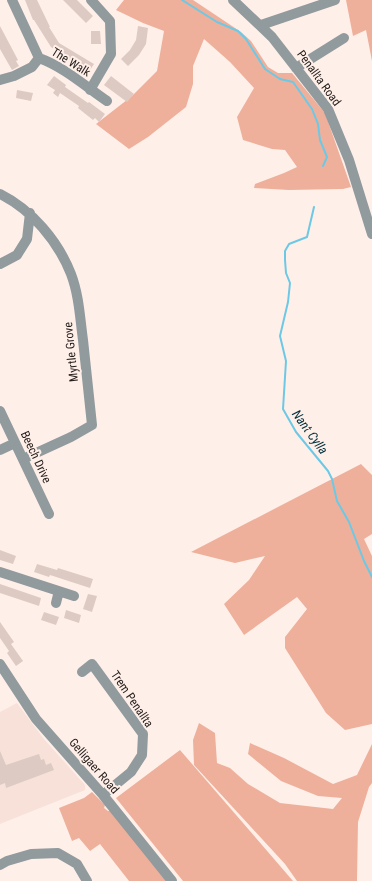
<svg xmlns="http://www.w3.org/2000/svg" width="372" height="881" font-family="'Roboto Condensed',sans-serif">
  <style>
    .built { fill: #f8e1d9 }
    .green { fill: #eeb09b }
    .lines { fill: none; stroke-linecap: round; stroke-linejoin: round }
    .stream { stroke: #6cc9e6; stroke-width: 2 }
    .building { fill: #ddcac3 }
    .minor { stroke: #919a9d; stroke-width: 10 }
    .labels { text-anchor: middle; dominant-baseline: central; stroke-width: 4; stroke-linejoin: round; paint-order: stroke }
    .street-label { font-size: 12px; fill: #241d1a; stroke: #ffefe9 }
    .water-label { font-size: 13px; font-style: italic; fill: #02303c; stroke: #ffefe9 }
  </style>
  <rect width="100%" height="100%" fill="#ffefe9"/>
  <path class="built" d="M17,703L43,738L85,785V790L0,824V712Z"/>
  <path class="green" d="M124,0H193L241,32L251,41L268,67L278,73H292L325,113L351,187L343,189L289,190L254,188L255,184L284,173L297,167L285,150L272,149L243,140L237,117L254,88L230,62L204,39L193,66V84L186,107L148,137L129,149L96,124L132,96L157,71L164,31L143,23L116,10Z
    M346,0H372V61L366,30L353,36Z
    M361,464L372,475V534L364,539L372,556V724L345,730L326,713L285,648V637L307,609L297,597L244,635L224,604L249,580L265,556L235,563L191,552Z
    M199,723L215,733L217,763L230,768L248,784L280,803L333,809L342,798L318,796L281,781L248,754L250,743L284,758L333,784L357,775L372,744V783L369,787L358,822L357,881H297L285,864L194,765L193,740Z
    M180,750L293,881H183L116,798Z
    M92,792L105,805L104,808L108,811H113L168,881H129L100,844L90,851L79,838L72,841L59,808L84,798Z"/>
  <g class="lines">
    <path class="stream" d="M182,0L217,22L238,31L246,39L265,69L280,79L293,82L312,109L318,124L320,140L327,157L323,166
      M314,207L307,237L289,244L285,251V260L286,273L290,283L288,302L280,336L286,361L283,409L296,432L328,471L332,479L337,501L349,522L364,561L372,577"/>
  </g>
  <path class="building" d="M25,0H37L50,27H49L59,43L94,64L88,73L51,47L34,20H33Z
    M63,0H77L93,16L86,23Z
    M0,26L18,60L16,61L19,66L12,70L0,49Z
    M138,26L148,28L146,44L139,55L128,66L121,59L130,50L136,40Z
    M91,31H100L101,44H91Z
    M54,76L66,85L65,87L88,103L89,102L105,114L99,122L95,118L93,120L78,108L79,106L60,93L58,97L53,93L55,90L47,85Z
    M111,76L134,94L127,102L104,85Z
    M17,90L33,93L31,101L16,98Z
    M0,550L16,556L13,564L0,560Z
    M37,564L57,570L58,568L93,579L90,588L50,575L49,577L34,572Z
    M0,584L41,598L39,606L0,593Z
    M88,594L97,596L92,612L83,609Z
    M66,610L81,615L79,623L64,618Z
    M44,612L59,617L56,625L41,620Z
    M0,622L14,642L11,644L23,661L16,666L7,653L9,651L0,638Z
    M0,751L6,765L39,754L41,760L44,759L46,765L51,763L54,770L6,788L5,783L0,785Z"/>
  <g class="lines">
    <path class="minor" d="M233,0L272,37L328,109L349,160L372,234
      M261,25L335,0
      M39,58C64,67 85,86 107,101
      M296,68L344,38
      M0,80L14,76L32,67L39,58L12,0
      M90,90L111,54L110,21L91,0
      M0,194C32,210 58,241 71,274C79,295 80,318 83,340C86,368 89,396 92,425L71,437L23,459
      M0,264L17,255L27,239L30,213
      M0,411L49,514
      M0,450L15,443
      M0,572L74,596
      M56,603L59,591
      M0,664L36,719L103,795L172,881
      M82,672L92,664L143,734L142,755L131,772L103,795
      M0,865L7,861L31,854L58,853L77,864L87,881"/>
  </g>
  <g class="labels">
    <g class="street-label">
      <text transform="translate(71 62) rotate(32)">The Walk</text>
      <text transform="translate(319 78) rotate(54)">Penallta Road</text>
      <text transform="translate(71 352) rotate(-96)">Myrtle Grove</text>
      <text transform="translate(36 457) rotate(65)">Beech Drive</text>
      <text transform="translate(132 699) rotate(56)">Trem Penallta</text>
      <text transform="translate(94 766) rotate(49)">Gelligaer Road</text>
    </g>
    <g class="water-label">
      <text transform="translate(310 432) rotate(54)">Nant Cylla</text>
    </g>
  </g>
</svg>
